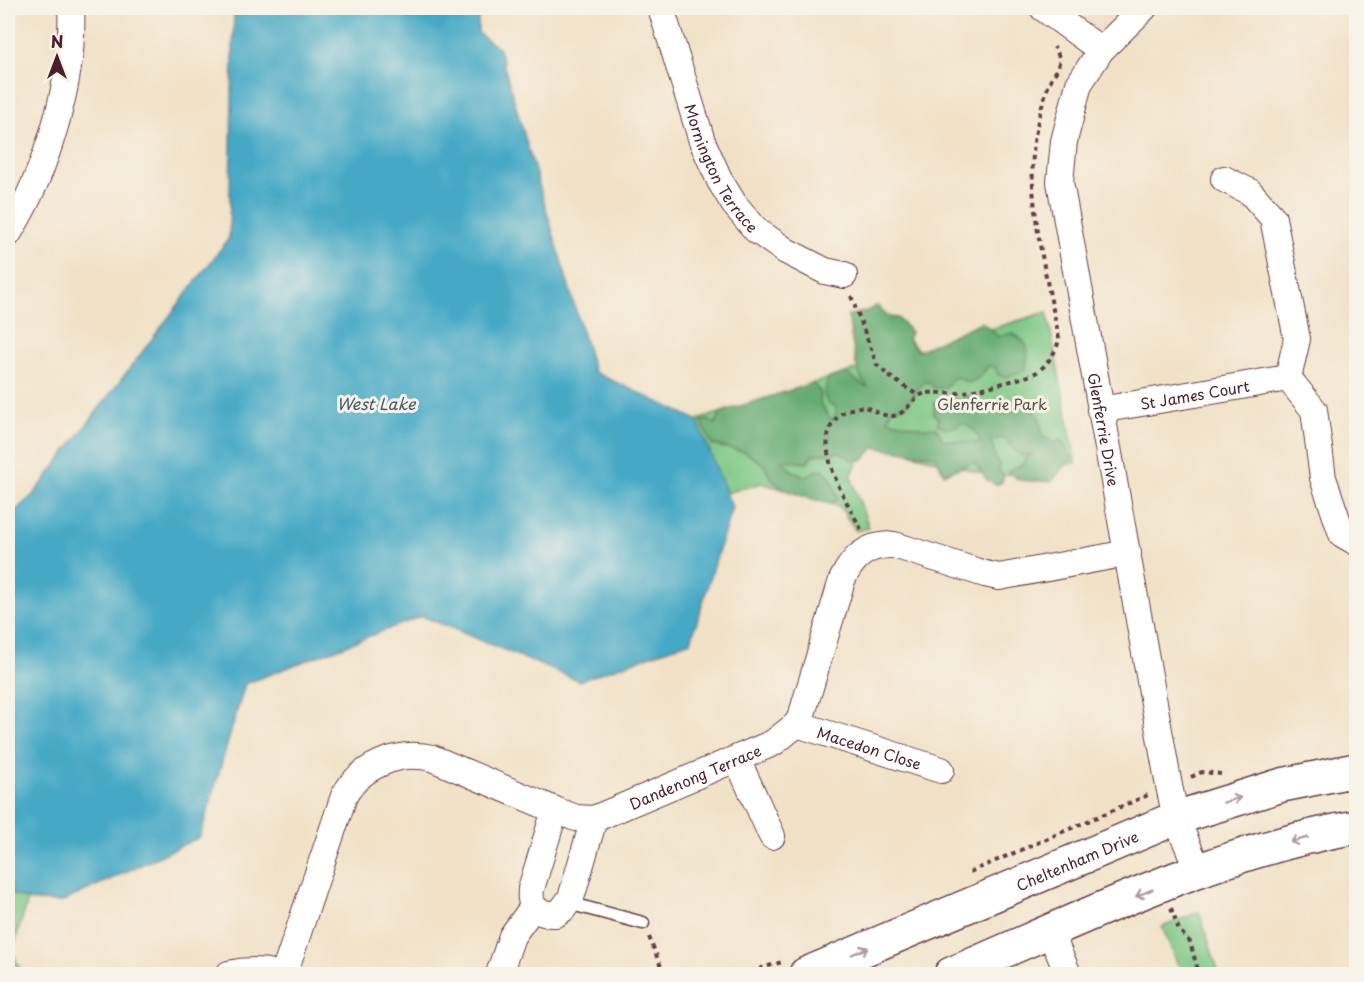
<svg xmlns="http://www.w3.org/2000/svg" width="1364" height="982" font-family="'Playpen Sans',sans-serif">
  <style>
    .green { fill: #7dc785; stroke: #647358; stroke-width: 1.5 }
    .forest { fill: #66ac72; stroke: #58664e; stroke-width: 1.5 }
    .water { fill: #45a8c5; stroke: #486478; stroke-width: 1.5 }
    .lines { fill: none; stroke-linecap: round; stroke-linejoin: round }
    .lane-casing { stroke: #633c42; stroke-width: 15 }
    .street-casing { stroke: #633c42; stroke-width: 28 }
    .secondary-casing { stroke: #633c42; stroke-width: 36 }
    .path { stroke: #633c42; stroke-width: 4; stroke-dasharray: 4.5 4.5; stroke-linecap: butt }
    .lane { stroke: #fff; stroke-width: 12 }
    .street { stroke: #fff; stroke-width: 26 }
    .secondary { stroke: #fff; stroke-width: 33 }
    .oneway { stroke: #ae9aa0 }
    .labels { text-anchor: middle; dominant-baseline: central; stroke-width: 6; stroke-linejoin: round; paint-order: stroke }
    .street-label { font-size: 15px; fill: #4a1f2b; stroke: #f7f3e8 }
    .park-label { font-size: 15px; fill: #595146; stroke: #f7f3e8 }
    .water-label { font-size: 16px; font-style: italic; fill: #485669; stroke: #f7f3e8 }
  </style>
  <rect width="100%" height="100%" fill="#f7f3e8"/>
  <filter id="ink" filterUnits="userSpaceOnUse"><feTurbulence type="fractalNoise" baseFrequency=".0167" numOctaves="2"/><feDisplacementMap in="SourceGraphic" scale="12" xChannelSelector="R" yChannelSelector="G"/><feConvolveMatrix kernelMatrix="1 2 1 2 8 2 1 2 1" color-interpolation-filters="sRGB"/></filter>
  <filter id="wash" filterUnits="userSpaceOnUse"><feTurbulence type="fractalNoise" baseFrequency=".008" numOctaves="4" result="noise"/><feDisplacementMap in="SourceGraphic" scale="24" xChannelSelector="R" yChannelSelector="G"/><feGaussianBlur stdDeviation="1.35" result="paint"/><feColorMatrix in="noise" values="0 0 0 0 0 0 0 0 0 0 0 0 0 0 0 0 0 1.4 0 .05"/><feComposite in="paint" operator="in"/></filter>
  <g filter="url(#wash)">
    <rect width="100%" height="100%" fill="#f1e2c7"/>
    <path class="green" d="M877,306L919,351L1047,312L1076,463L995,477L867,441L851,477L869,528L856,531L840,507L762,483L726,493L697,420L864,367L848,316L867,311Z
      M8,892L28,900L12,951L22,974H8Z
      M1199,912L1219,974H1182L1162,927Z"/>
    <path class="forest" d="M877,306L890,317L898,318L911,332L908,340L918,351L981,322L991,329L998,337L1012,333C1031,344 1029,350 1026,370L1005,377L998,375L995,367L988,366C983,374 978,380 968,383L957,377L952,379L945,388H934L927,381L921,385L906,406L892,409L888,420L924,428L936,427L943,440L979,443C979,433 971,426 962,423C953,430 947,429 937,424L939,419L934,414V402H942V398H949L961,401L969,395L980,414L982,411L991,410C1002,418 1008,413 1019,406L1035,411L1040,420L1043,438L1047,437L1054,443L1061,440L1072,458L1051,482C1032,478 1022,487 1008,471L1024,464V458L1033,454L1020,455L1003,438L991,440L996,460L1000,466L999,470L1004,476L1002,482L996,485L987,480L974,462L944,474L936,456C915,452 896,452 875,447L864,459L854,461L840,452L812,455L807,463L781,460L793,471L807,477L817,469L818,472L823,469C832,476 835,488 838,499L831,504C806,496 771,493 765,465L745,452L712,445L701,421L709,420L715,424L722,412L813,383L821,393L820,403L831,420L837,413L835,406L828,404L824,394L828,379L846,373L864,386L868,387L862,380L856,364L848,316L867,311Z"/>
    <path class="water" d="M234,8H478V33L499,49L594,372L697,420L732,507L691,641L579,681L422,616L245,684L200,837L62,902L31,901L8,892V517L34,494L229,238Z"/>
  </g>
  <g filter="url(#ink)">
    <g class="lines">
      <g class="lane-casing">
        <path id="lane" d="M568,903L643,923"/>
      </g>
      <g class="street-casing">
        <g id="street">
          <path id="s1" d="M661,8L702,141L720,181L734,204L756,230L786,251L825,271L844,275"/>
          <path d="M1043,8L1101,50"/>
          <path id="s2" d="M1144,8L1101,50L1079,84L1064,141L1060,182L1169,786L1176,818L1198,870"/>
          <path d="M1224,179L1250,192L1273,218L1297,339L1288,378"/>
          <path d="M8,234C46,174 75,79 71,8"/>
          <path d="M1288,378L1314,410L1323,478L1342,534L1356,542"/>
          <path id="s3" d="M1100,410L1288,378"/>
          <path id="s4" d="M797,724L941,770"/>
          <path d="M737,759L772,836"/>
          <path d="M555,810L531,889C529,907 537,915 556,914L563,909L571,898L594,819"/>
          <path d="M1050,932L1068,974"/>
          <path d="M229,974C246,970 261,970 278,974"/>
          <path id="s5" d="M284,974L344,796C360,766 399,750 432,758L555,810L576,818L594,819L773,743L797,724L802,714L842,580C853,557 867,544 894,545L985,574L999,577L1128,553"/>
          <path d="M499,974L512,936L533,907"/>
        </g>
      </g>
      <g class="secondary-casing">
        <g id="secondary">
          <path id="s6" d="M806,974L1176,818L1282,785L1356,770"/>
          <path d="M951,974C1083,918 1214,852 1356,827"/>
        </g>
      </g>
      <path class="path" d="M1087,9L1099,8
        M851,296L877,365L890,377L919,396
        M861,529C846,500 807,441 841,414C847,409 856,408 863,406C871,409 884,417 893,416C907,414 913,396 926,393C934,392 948,394 958,393C970,392 1028,378 1037,372C1047,365 1058,350 1059,338C1047,279 1027,203 1034,142C1037,123 1042,103 1049,84C1052,76 1060,69 1059,59C1059,55 1056,50 1054,47
        M1191,777L1202,772L1221,774
        M970,872L1148,795
        M1171,908L1179,930L1190,942L1199,974
        M649,937L664,974
        M742,974L782,962"/>
      <use href="#lane" class="lane"/>
      <use href="#street" class="street"/>
      <use href="#secondary" class="secondary"/>
    </g>
    <defs><path id="oneway-shaft" d="M-6 0H5M1.5-3L5.5 0L1.5 3" fill="none" stroke-width="1.6" stroke-linecap="round" stroke-linejoin="round" transform="scale(1.5)"/></defs>
    <g class="oneway">
      <use href="#oneway-shaft" transform="translate(1232 800) rotate(-17)"/>
      <use href="#oneway-shaft" transform="translate(1299 840) rotate(165)"/>
      <use href="#oneway-shaft" transform="translate(1144 893) rotate(157)"/>
      <use href="#oneway-shaft" transform="translate(860 951) rotate(-23)"/>
    </g>
  </g>
  <g class="labels">
    <g class="street-label">
      <text stroke="none"><textPath href="#s1" startOffset="172">Mornington Terrace</textPath></text>
      <text stroke="none"><textPath href="#s3" startOffset="96">St James Court</textPath></text>
      <text stroke="none"><textPath href="#s2" startOffset="452">Glenferrie Drive</textPath></text>
      <text stroke="none"><textPath href="#s4" startOffset="76">Macedon Close</textPath></text>
      <text stroke="none"><textPath href="#s5" startOffset="574">Dandenong Terrace</textPath></text>
      <text stroke="none"><textPath href="#s6" startOffset="294">Cheltenham Drive</textPath></text>
    </g>
    <g class="park-label">
      <text x="992" y="403">Glenferrie Park</text>
    </g>
    <g class="water-label">
      <text x="376" y="403">West Lake</text>
    </g>
  </g>
  <rect width="1364" height="982" fill="none" stroke="#f7f3e8" stroke-width="30"/>
  <g transform="translate(57 57)" stroke="#f7f3e8" stroke-width="4.5" paint-order="stroke">
  <path d="M0-4.5L10 22L0 15L-10 22Z" fill="#4a1f2b"/>
  <text y="-9" font-size="16" font-weight="bold" text-anchor="middle" fill="#4a1f2b">N</text>
  </g>
</svg>
